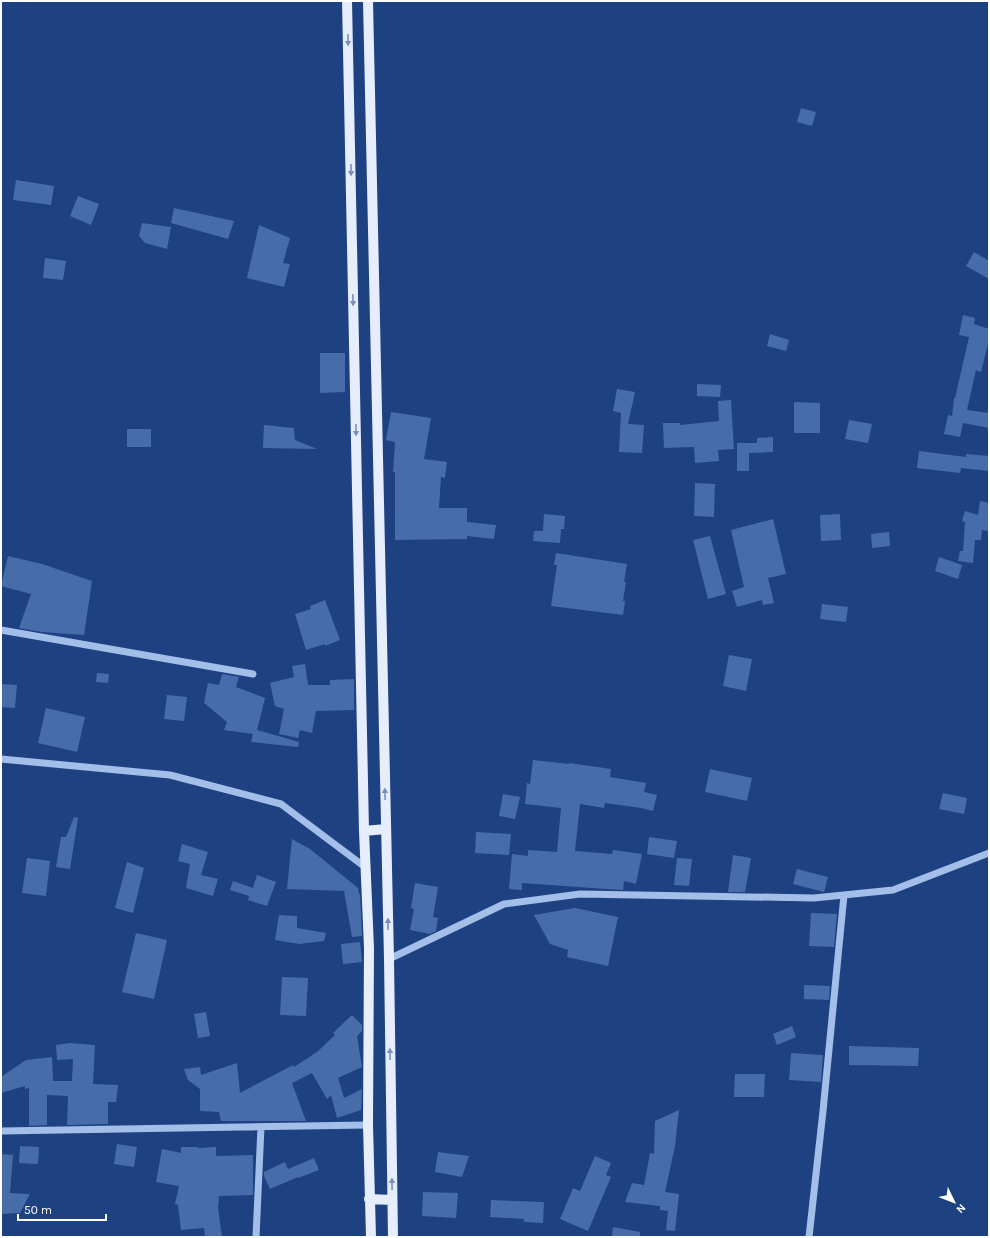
<svg xmlns="http://www.w3.org/2000/svg" width="990" height="1238" font-family="Karla,sans-serif">
  <style>
    .building { fill: #476caa }
    .lines { fill: none; stroke-linecap: round; stroke-linejoin: round }
    .minor { stroke: #a3bee9; stroke-width: 7 }
    .major { stroke: #e6eefe; stroke-width: 10 }
    .oneway { fill: #788fb9 }
  </style>
  <rect width="100%" height="100%" fill="#1e4281"/>
  <path class="building" d="M801,108L816,112L812,126L797,122Z
    M16,180L54,186L51,205L13,200Z
    M78,196L99,204L91,225L70,216Z
    M174,208L234,221L228,239L171,223Z
    M142,223L171,227L167,249L145,243L139,236Z
    M259,225L290,238L283,263L290,264L284,287L247,278Z
    M974,252L989,261V279L966,266Z
    M45,258L66,261L63,280L43,278Z
    M963,315L975,318L974,324L989,329V340L981,372L976,370L967,410L989,413V428L963,423L960,437L944,434L948,415L952,416L954,398H955L969,337L959,335Z
    M770,334L789,340L786,351L767,346Z
    M320,353H345V392L320,393Z
    M697,384L721,385L720,397L697,396Z
    M617,389L635,392L628,424L644,425L642,453L619,452L621,413L613,411Z
    M731,400L734,449L718,450L719,461L695,463L694,447L664,448L663,423H680V425L719,421L718,401Z
    M794,402L820,403V433H794Z
    M391,412L431,418L424,459L447,462L445,478L441,477L439,508H467V522L496,525L494,539L467,536V539L395,540V472H393L395,442L386,440Z
    M849,420L872,424L868,443L845,439Z
    M264,425L294,428L295,440L317,449L263,448Z
    M127,429H151V447H127Z
    M773,437V452L749,453V471H737V443H757V438Z
    M919,451L966,457V454L989,456V471L961,468L960,473L917,468Z
    M695,483L715,484L714,517L694,516Z
    M980,501L989,503V531L982,530L981,540H975L973,563L958,561L960,551H963L965,522L962,521L965,511L978,515Z
    M544,514L565,516L564,529H561L560,543L533,541L534,531H543Z
    M840,514L841,540L821,541L820,515Z
    M773,519L786,574L768,578L774,603L763,605L762,600L737,607L732,591L744,587L731,530Z
    M889,532L890,546L872,548L871,534Z
    M710,536L726,594L708,599L693,540Z
    M556,553L627,564L624,582H626L623,601H625L623,615L551,606L557,565H554Z
    M8,556L42,564L92,581L84,635L42,632L19,628L31,594L1,586Z
    M939,557L962,565L958,579L935,571Z
    M325,600L340,640L325,646V644L306,650L295,614L311,609L310,606Z
    M822,604L848,607L846,622L820,619Z
    M729,655L752,659L746,691L723,686Z
    M305,664L308,685H330V680L354,679V710L316,711L312,733L300,730L298,738L279,734L284,709L275,706L270,683L294,677L292,666Z
    M97,673L109,674L108,683L96,682Z
    M222,674L239,677L236,687L265,698L257,730L299,742L298,747L251,742L253,734L224,730L227,722L204,703L208,683L219,685Z
    M1,684L17,685L15,708L1,707Z
    M167,695L187,697L184,721L164,719Z
    M46,708L85,717L77,752L38,743Z
    M533,760L569,764V763L611,769L610,777L646,783L644,792L657,795L653,811L641,808L605,803L604,808L580,804L575,851L612,854L613,850L642,854L636,884L624,881L623,890L606,889L522,883V890L509,889L512,854L528,856V850L557,852L561,808L525,804L527,783L530,784Z
    M710,769L752,778L747,801L705,792Z
    M943,793L967,798L964,814L939,809Z
    M503,794L520,797L515,819L499,816Z
    M74,817L78,818L70,869L56,867L61,837H66Z
    M476,832L511,834L509,855L475,853Z
    M649,837L677,841L674,858L647,854Z
    M292,839L310,849L358,888L359,894H360L362,936L352,937L344,891L287,889Z
    M182,844L208,852L201,875L218,879L213,896L186,888L190,864L178,861Z
    M733,855L751,858L745,892H728Z
    M27,858L50,861L46,896L22,893Z
    M677,858L692,859L689,886L674,885Z
    M127,862L144,868L133,913L115,908Z
    M797,869L828,877L824,892L793,884Z
    M257,875L276,882L267,906L248,900L249,896L230,890L233,881L253,888Z
    M415,883L438,887L433,917L438,918L436,931L430,934L410,930L414,909L411,908Z
    M575,908L618,917L608,966L567,957L568,950L550,944L534,915Z
    M811,913L837,914L834,947L809,946Z
    M279,915L297,916V928L326,933L324,941L299,944L275,940Z
    M136,933L167,940L154,999L122,992Z
    M360,942L362,962L343,964L341,944Z
    M282,977L308,978L306,1016L280,1015Z
    M804,985L830,986L829,1000L804,999Z
    M206,1012L210,1036L198,1038L194,1014Z
    M352,1015L362,1025V1031L357,1036L362,1067L338,1078L344,1098L362,1089L361,1110L337,1118L331,1095L327,1099L312,1073L292,1083L306,1121H221L219,1112L200,1111V1089L188,1080L184,1069L200,1067L201,1075L237,1063L240,1093L293,1065L294,1067L317,1052L335,1035L333,1033Z
    M792,1026L796,1037L777,1045L773,1034Z
    M70,1043L95,1045L93,1084L118,1085L116,1102H108V1124L67,1125L68,1096L47,1095V1125L29,1126V1088L25,1089V1086L1,1093V1077L26,1060L52,1057L53,1081H72L73,1059L57,1060L56,1045Z
    M849,1046L919,1048L918,1066L849,1065Z
    M791,1053L823,1055L821,1082L789,1080Z
    M735,1074H765L764,1097H734Z
    M679,1110L675,1146L665,1192L679,1194L675,1231L666,1230L668,1211L660,1210V1206L625,1202L632,1183L644,1185L650,1153L654,1154L655,1121Z
    M117,1144L137,1147L134,1167L114,1164Z
    M20,1146L39,1147L38,1164L19,1163Z
    M181,1147H198V1148L216,1147V1156L253,1155V1195L219,1196L218,1208L222,1237H205L204,1228L181,1230L178,1205L175,1204L179,1186L156,1182L162,1149L181,1153Z
    M438,1152L469,1156L462,1177L435,1172Z
    M1,1154L13,1155L10,1193L30,1194L20,1213L1,1214Z
    M595,1156L611,1163L606,1175L611,1177L588,1231L560,1219L573,1188L580,1191Z
    M314,1158L319,1170L298,1178V1177L270,1189L264,1176V1172L285,1162L288,1169Z
    M423,1192L458,1193L456,1218L422,1216Z
    M491,1200L544,1202L543,1223L524,1222V1219L490,1217Z
    M613,1227L640,1232V1237H612Z"/>
  <g class="lines">
    <path class="minor" d="M1,630L253,674
      M1,759L170,775L281,804L365,867
      M389,959L504,904L580,894L814,898L893,890L989,853
      M1,1131L368,1125
      M256,1237L261,1127
      M809,1237L823,1111L844,895"/>
    <path class="major" d="M347,1L364,831L369,948L368,1125L371,1237
      M368,1L389,959L393,1237
      M364,831L386,829
      M369,1199L392,1200"/>
  </g>
  <defs><path id="oneway-solid" d="M-6-.8H1V-3.2L6.5 0L1 3.2V.8H-6Z"/></defs>
  <g class="oneway">
    <use href="#oneway-solid" transform="translate(348 40) rotate(89)"/>
    <use href="#oneway-solid" transform="translate(351 170) rotate(89)"/>
    <use href="#oneway-solid" transform="translate(353 300) rotate(89)"/>
    <use href="#oneway-solid" transform="translate(356 430) rotate(89)"/>
    <use href="#oneway-solid" transform="translate(385 794) rotate(-91)"/>
    <use href="#oneway-solid" transform="translate(388 924) rotate(-91)"/>
    <use href="#oneway-solid" transform="translate(390 1054) rotate(-91)"/>
    <use href="#oneway-solid" transform="translate(392 1184) rotate(-91)"/>
  </g>
  <rect width="990" height="1238" fill="none" stroke="#ffffff" stroke-width="4"/>
  <g transform="translate(954 1202) rotate(133)" stroke="#1e4281" stroke-width="3" paint-order="stroke">
  <path d="M0-3L7 15L0 10L-7 15Z" fill="#ffffff"/>
  <text y="-6" font-size="11" font-weight="bold" text-anchor="middle" fill="#ffffff">N</text>
  </g>
  <path d="M18 1214v6h88v-6" fill="none" stroke="#ffffff" stroke-width="2"/>
  <text x="24" y="1214" font-size="12" fill="#ffffff" stroke="#1e4281" stroke-width="3" paint-order="stroke">50 m</text>
</svg>
